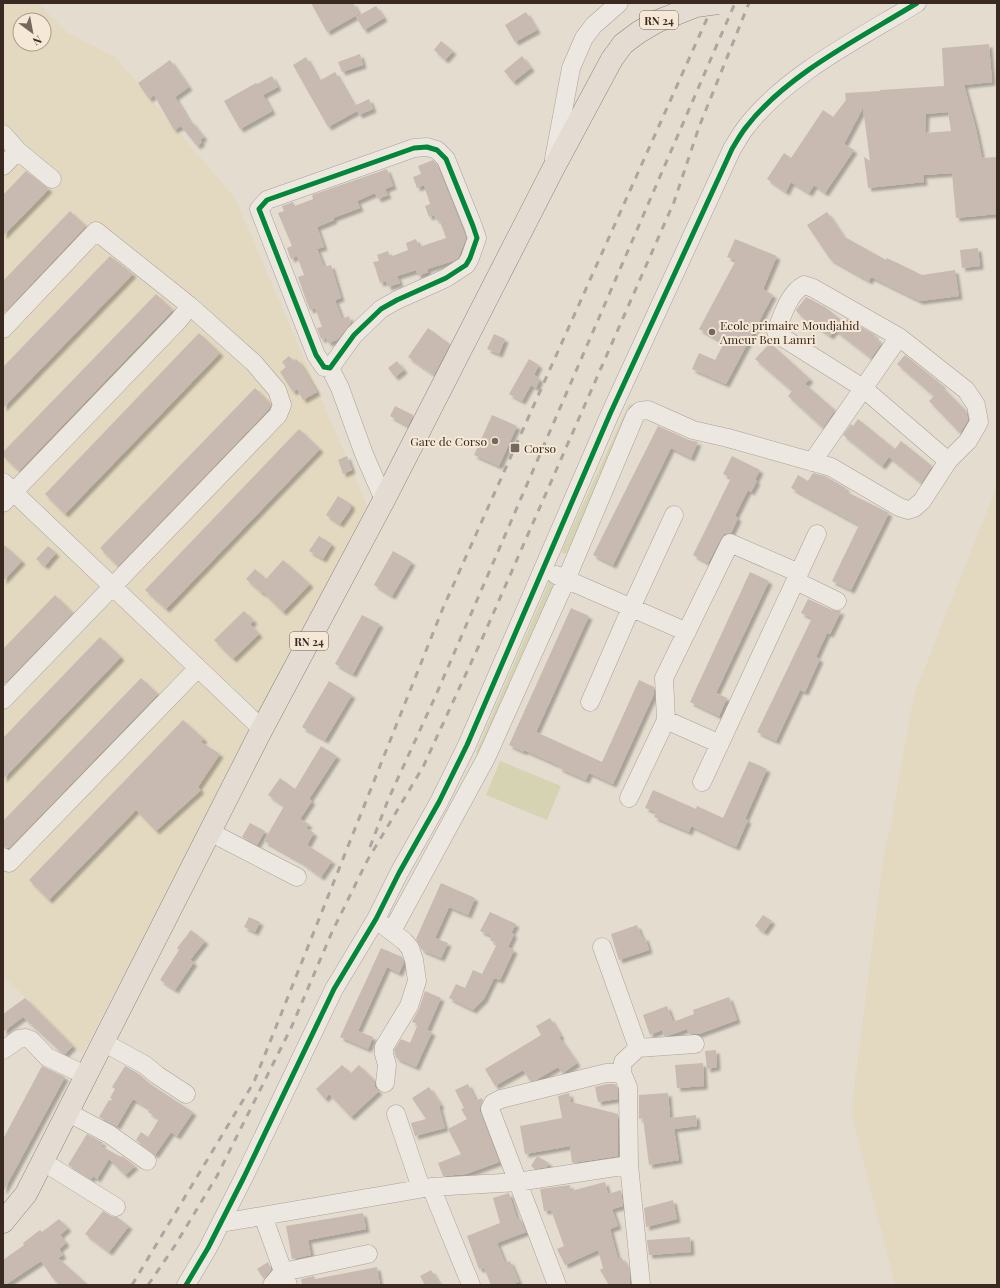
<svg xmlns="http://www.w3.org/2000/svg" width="1000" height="1288" font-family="'Playfair Display',serif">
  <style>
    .farmland { fill: #e3d9c0; fill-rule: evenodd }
    .green { fill: #d6d3b2 }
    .building { fill: #c8bab0; fill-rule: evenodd; filter: url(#shadow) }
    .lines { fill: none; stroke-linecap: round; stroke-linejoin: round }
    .minor-casing { stroke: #aaa197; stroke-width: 19 }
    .major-casing { stroke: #8f877e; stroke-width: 23 }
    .minor { stroke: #ece7e0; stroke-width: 18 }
    .major { stroke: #e4dcd2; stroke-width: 22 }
    .rail { stroke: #ada6a0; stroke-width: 3; stroke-dasharray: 7 7; stroke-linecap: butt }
    .major-bridge-casing { stroke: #8f877e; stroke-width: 23; stroke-linecap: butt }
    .major-bridge { stroke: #e4dcd2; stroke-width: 22 }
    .cycleway-casing { stroke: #f5e8d6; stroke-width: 8 }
    .cycleway { stroke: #00873e; stroke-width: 5 }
    .poi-dot { fill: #75685d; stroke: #f5e8d6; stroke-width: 1.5 }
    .labels { text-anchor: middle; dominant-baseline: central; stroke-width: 4; stroke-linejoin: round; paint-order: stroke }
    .shield { fill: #f5e8d6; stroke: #716257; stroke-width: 1 }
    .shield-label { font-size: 11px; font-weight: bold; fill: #392920 }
    .poi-label { font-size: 12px; fill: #392920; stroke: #f5e8d6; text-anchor: start }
  </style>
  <defs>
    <filter id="shadow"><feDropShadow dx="3.5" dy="3.5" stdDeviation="1" flood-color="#0004"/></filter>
  </defs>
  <rect width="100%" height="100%" fill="#e4dccf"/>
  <path class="farmland" d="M3,3H38L68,33L115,57L235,198L370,512L82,1054L3,976ZM20,20H44V44H20Z
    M997,486V1285H895L851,1112L883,859L891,823L914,695Z"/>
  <path class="green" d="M629,404L634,406L567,553L563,554L562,550Z
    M550,580L556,583L478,758L476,752Z
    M500,761L561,786L547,820L486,795Z"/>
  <path class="building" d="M311,3H353L359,14L327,32Z
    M376,6L384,18L364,30L356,17Z
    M526,12L537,30L515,42L505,25Z
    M441,41L453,51L445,60L434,50Z
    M989,44L992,82L964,85L976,129L982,158L997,157V214L956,218L952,173L923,175L924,182L868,188L864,157L870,161L863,108L844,144L854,150L825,193L814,185L809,193L791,182L786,192L767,179L784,153L791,158L823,110L833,117L846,100L845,93L880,91V90L944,86L942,48ZM948,112L951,131L925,133L926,114Z
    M360,54L363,65L342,72L338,62Z
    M522,56L531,68L513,82L504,71Z
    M306,57L319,81L335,72L356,109L354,106L369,99L373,109L359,115L357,111L328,127L293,65Z
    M170,60L189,87L175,97L190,122L191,121L204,137L200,140L202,142L197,146L181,126L174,130L154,95L149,99L138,83Z
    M272,76L278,87L263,95L272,111L240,129L224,101L256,83L257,84Z
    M433,160L437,165L466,238L458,258L453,261L427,269L428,272L418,276L416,270L397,276L400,283L388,287L386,281L380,283L375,267L373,262L379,261L377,255L388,251L390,257L408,250L406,243L416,239L419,247L446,238L439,219L436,220L434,215L429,217L425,206L430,204L424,185L417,188L413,177L421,174L418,166Z
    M387,169L393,186L385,189L388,195L378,199L375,193L357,201L360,208L333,218L334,220L317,227L324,247L317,249L324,267L331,265L341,298L335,300L342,319L349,316L351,323L337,340L328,343L326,338L321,339L317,328L322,327L315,308L310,310L306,300L298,277L304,275L297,256L291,259L287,248L292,246L278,213L284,211L282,206L293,202L295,206L313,199L312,195Z
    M26,171L49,189L3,236V195Z
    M70,211L86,226L3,314V281Z
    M827,212L843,236L886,260L887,258L922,275L955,270L959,296L920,301L871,277L869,281L830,259L807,225Z
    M735,239L777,256L763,289L773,295L726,384L692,369L699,353L715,360L724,343L699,329L736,260L727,257Z
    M978,248L980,266L962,268L960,250Z
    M110,256L133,274L3,408V367Z
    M156,294L173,310L19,471L3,456V452Z
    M806,297L825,307L844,322L847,319L875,335L874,337L882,343L871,358L835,330L830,336L798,313L796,310Z
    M428,328L450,344L434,375L408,357Z
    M199,333L220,353L65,514L45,494Z
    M494,334L505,339L499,354L487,349Z
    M770,343L810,379L805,384L835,410L823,428L788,396L792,391L755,359Z
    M905,355L942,385L941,386L966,411L968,420L960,433L929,401L934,396L897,364Z
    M289,356L294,361L296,359L300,363L317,392L303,400L297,389L293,392L280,372L286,367L282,362Z
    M529,359L539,365L534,375L540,379L536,388L531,385L522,401L509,394Z
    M397,361L404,370L395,377L388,368Z
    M255,388L270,403L271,405L269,409L118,566L100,548Z
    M395,406L413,415L408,426L390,416Z
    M492,415L517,426L499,466L474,455Z
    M858,419L895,449L901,441L932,466L921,483L889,457L882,466L843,435L851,424L853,426Z
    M658,426L689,440L698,442L691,458L671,448L613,565L593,555Z
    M299,429L320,449L166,609L145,590Z
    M347,456L352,470L343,474L338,460Z
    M732,456L760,470L755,480L757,481L751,492L748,490L735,516L738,518L731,533L724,534L721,538L708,563L693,555L731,478L723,474Z
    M813,473L825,476L846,488L845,491L889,513L851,590L832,581L859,525L791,488L798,475L808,481Z
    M338,496L351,504V508L340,524L326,515Z
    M319,536L332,544L323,559L309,551Z
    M3,544L22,561L3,581Z
    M48,546L56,553L45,566L36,559Z
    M393,551L412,562L392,596L374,585Z
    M283,560L310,584L283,612L263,592L262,593L246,579L255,569L266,579Z
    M750,572L769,581L716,693L727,698L719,716L690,702Z
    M55,595L73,613L3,685V649Z
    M808,599L832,610L841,611L830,634L827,633L816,657L820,659L805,692L800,690L776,741L757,732L812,618L801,613Z
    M571,608L589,616L536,732L602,762L639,680L654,687V694L613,784L589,773L586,780L559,768L560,766L524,750V752L509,745Z
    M244,611L254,621L250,624L259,634L233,659L214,640Z
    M362,615L380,624L353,674L335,664Z
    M100,637L121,657L3,779V738Z
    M141,678L158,694L9,848L3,847V821Z
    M329,681L352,695L325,740L302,727Z
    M183,720L204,739L201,742L220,754L198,787L201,790L156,831L136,810L49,900L29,880Z
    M321,746L337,756L309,799L312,801L300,819L309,824L306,828L314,833L307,845L332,861L321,877L301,862L264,841L284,806L268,795L280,778L295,789Z
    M749,761L767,769L745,819L748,820L736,847L691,826L689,832L654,817L656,812L645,808L653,790L696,809L697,806L723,818Z
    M250,823L265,831L257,845L242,837Z
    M441,883L475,898L468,915L449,907L435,938L448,943L441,958L422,950L416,939Z
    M490,912L516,924L511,933L514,934L508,947L514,950L500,980L494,978L484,999L473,1010L449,998L456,984L465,988L473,970L482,974L497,944L490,940L492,936L480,931Z
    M763,915L772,921L764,932L755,926Z
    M249,917L260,922L255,932L244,927Z
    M637,925L642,938L645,937L649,950L619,960L611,934Z
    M191,930L205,941L190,960L194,962L175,990L160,980L179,950L177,948Z
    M381,948L402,957L404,962L399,973L387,967L358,1031L373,1037L368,1049L340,1037Z
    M425,991L441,998L427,1030L432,1032L416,1067L396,1058L394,1050L401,1039L410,1043L418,1024L412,1022L419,1009Z
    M729,997L737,1020L699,1034H689L687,1029L670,1035L664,1036L662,1030L650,1035L643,1015L667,1006L673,1022L694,1014L693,1010Z
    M25,998L73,1046L65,1054L60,1051L23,1017L3,1032V1014Z
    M550,1018L561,1036L559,1037L577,1063L563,1073H562L558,1067L536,1080L530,1081L523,1070L495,1086L485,1069L541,1035L536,1026Z
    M716,1050L717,1067L707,1069L705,1051Z
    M703,1063L704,1086L677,1088L675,1065Z
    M342,1065L351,1073L359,1065L375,1081V1087L379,1091L351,1117L329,1094L325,1099L316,1089Z
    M42,1066L65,1077L3,1192V1139Z
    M125,1066L139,1074L150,1084L193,1112L177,1136L171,1132L155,1155L136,1140L141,1132L148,1137L159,1119L148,1112L150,1109L133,1099L117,1126L99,1117L109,1100L111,1101L112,1099L110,1098L115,1089L112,1087Z
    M468,1084L476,1101L481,1098L483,1100L480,1108V1112L499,1162L466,1174L443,1176L438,1163L461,1154L448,1129L467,1119L461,1109L464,1108L455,1090Z
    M607,1084H615L618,1089V1099L598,1102L595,1087Z
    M429,1087L441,1105L439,1106L445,1128L415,1136L411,1123L426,1119L412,1098Z
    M569,1093L571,1102L618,1114V1156L572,1163L570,1146L525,1154L520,1126L562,1118L558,1096Z
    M668,1093L670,1118L696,1115L697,1126L674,1129L679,1160L649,1165L643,1118L639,1119V1095Z
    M87,1134L103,1143L101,1146L121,1157L122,1156L135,1166L125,1175L109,1159L97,1179L93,1176L91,1179L68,1165Z
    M537,1156L549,1163L547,1167L535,1169L531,1166Z
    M605,1182L608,1194L621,1190L623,1206L612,1209L618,1226L610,1229L618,1259L621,1257L629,1270L630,1285H609L600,1270L603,1268L598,1250L565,1265L557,1249L564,1246L551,1210L544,1211L540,1189L570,1185L571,1191Z
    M509,1193L517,1219L520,1218L526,1232L497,1243L505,1263L510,1261L519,1282L510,1285H491L484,1268L479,1269L467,1236L500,1223L493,1198Z
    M673,1200L677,1219L646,1227L644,1208Z
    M103,1211L111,1216L117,1217L129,1226L109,1252L85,1234Z
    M363,1213L366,1229L308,1240L311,1255L292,1259L286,1226Z
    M59,1219L68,1228L60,1235L66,1243L59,1249L63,1255L58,1258L88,1285H60L52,1277L41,1261L5,1285H3V1260L24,1245L23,1243L40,1230L42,1232Z
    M690,1237L691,1252L649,1255L647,1240Z
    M268,1262L271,1270L264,1279L257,1269Z
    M377,1267L380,1285H302L301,1279L314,1276L315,1279Z
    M431,1270L440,1285H425L420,1276Z"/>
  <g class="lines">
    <g class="minor-casing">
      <path id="minor" d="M3,134L18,151L52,179
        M427,147L437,150L446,159L473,226L477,238L470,258L466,265L446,278L397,300L381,309L354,335L330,368L324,367L316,355L259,209L267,200L414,148Z
        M554,159L571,68L584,38L594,25L619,3
        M3,166L18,151
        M3,329L96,231L190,306L254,363L277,390L282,405L278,415L3,700
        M330,368L340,388L364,454L384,500
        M812,462L899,337
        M3,482L262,729
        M3,503L178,321L190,306
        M799,573L817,534
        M556,575L687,632
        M796,581L837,601
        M590,702L631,608L674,515
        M702,782L799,573L730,543L664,678L666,720L720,744
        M629,798L666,720
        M210,832L297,877
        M3,857L9,863L198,668
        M383,925L404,941L410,948L414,960L417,981L409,1006L384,1047V1054L387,1065L385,1083
        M392,931L486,758L566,580L635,416L640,411L648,410L693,430L728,438L831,467L899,507L908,510L914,508L922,501L948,461L968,441L979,422L976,405L966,390L899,337L813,288L804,285C788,294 783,315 776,331L777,334L863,388L948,461
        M602,947L638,1048
        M103,1042L145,1065L157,1075L186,1094
        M3,1050L19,1039L26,1038L31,1040L47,1057L85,1075
        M622,1073L623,1062L638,1048L695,1044
        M67,1112L109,1134L147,1161
        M396,1114L421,1188
        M42,1161L116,1207
        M431,1187L517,1182L629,1165
        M263,1216L288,1285
        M221,1223L431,1187L471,1285
        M186,1285L208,1248L244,1177L334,989L376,919L399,873L439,802L467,745L610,414L732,149C737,141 741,133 747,126C787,74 862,37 917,3
        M272,1285L283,1272L368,1254
        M557,1285L490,1109L493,1103L501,1099L606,1073H622L628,1087L629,1165L641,1285"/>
    </g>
    <g class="major-casing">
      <path id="major" d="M3,1222L26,1194L262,729L384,500L552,171L612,59"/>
    </g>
    <use href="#minor" class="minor"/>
    <use href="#major" class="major"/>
    <path class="rail" d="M370,847L388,800L436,695L735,3
      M132,1285L254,1082L443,608L714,3
      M148,1285L174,1247L217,1176L291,1028L332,932L367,861L423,767L482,639L674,202L699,127L749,3"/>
    <g class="major-bridge-casing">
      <path id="major-bridge" d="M612,59L623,44L639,32L658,21L696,6L718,3"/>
    </g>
    <use href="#major-bridge" class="major-bridge"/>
    <g class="cycleway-casing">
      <path id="cycleway" d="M427,147L437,150L446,159L473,226L477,238L470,258L466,265L446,278L397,300L381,309L354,335L330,368L324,367L316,355L259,209L267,200L414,148Z
        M186,1285L208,1248L244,1177L334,989L376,919L399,873L439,802L467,745L610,414L732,149C737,141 741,133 747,126C787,74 862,37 917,3"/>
    </g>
    <use href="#cycleway" class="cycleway"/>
  </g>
  <g class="poi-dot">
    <circle cx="712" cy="332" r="4"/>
    <circle cx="495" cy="441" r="4"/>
    <rect x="510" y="443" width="10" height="10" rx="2"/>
  </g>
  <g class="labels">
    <g class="shield">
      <rect x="640" y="11" width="38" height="18" rx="3"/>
      <rect x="290" y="632" width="38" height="18" rx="3"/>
    </g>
    <g class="shield-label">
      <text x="659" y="20">RN 24</text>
      <text x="309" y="641">RN 24</text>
    </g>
    <g class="poi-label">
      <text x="720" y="325">Ecole primaire Moudjahid<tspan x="720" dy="14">Ameur Ben Lamri</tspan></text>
      <text x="487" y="441" text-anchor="end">Gare de Corso</text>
      <text x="524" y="448">Corso</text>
    </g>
  </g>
  <rect width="1000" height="1288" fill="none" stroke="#392920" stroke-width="8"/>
  <g transform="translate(32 32) rotate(148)"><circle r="19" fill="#f5e8d6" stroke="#aa9c8d"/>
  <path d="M0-3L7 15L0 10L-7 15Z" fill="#75685d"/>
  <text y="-6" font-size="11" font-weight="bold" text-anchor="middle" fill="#392920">N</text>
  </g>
</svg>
